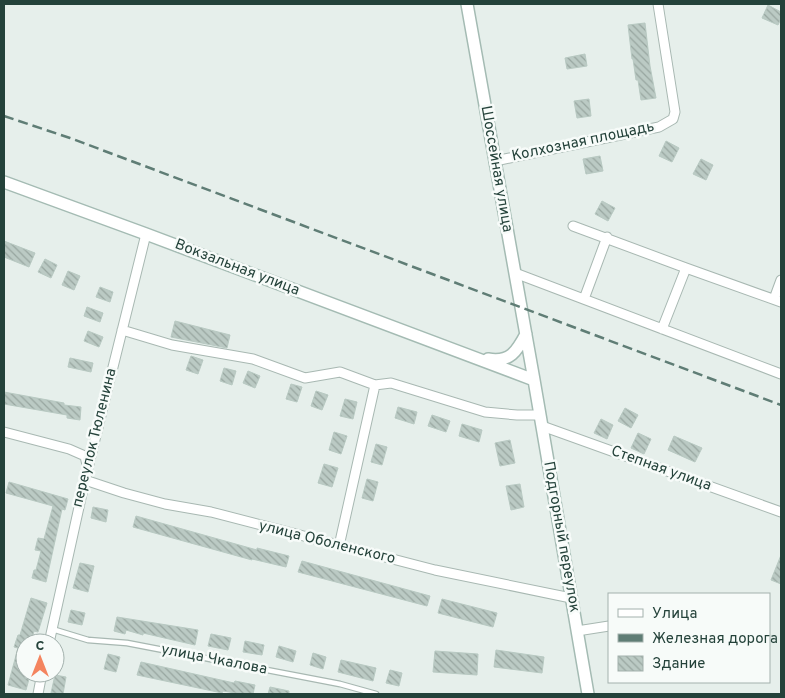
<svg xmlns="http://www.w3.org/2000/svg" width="785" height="698" font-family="Overpass,sans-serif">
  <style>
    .building { fill: url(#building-back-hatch); stroke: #b8c9c2 }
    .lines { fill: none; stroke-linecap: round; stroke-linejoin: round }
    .service-casing { stroke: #a8b8b2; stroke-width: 7 }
    .minor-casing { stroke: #a8b8b2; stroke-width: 11 }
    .secondary-casing { stroke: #a4bbb3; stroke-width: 14 }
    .service { stroke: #fff; stroke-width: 4.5 }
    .minor { stroke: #fff; stroke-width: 9 }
    .secondary { stroke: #fff; stroke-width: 11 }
    .rail { stroke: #5f7d75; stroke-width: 2.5; stroke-dasharray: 10 5; stroke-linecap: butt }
    .labels { text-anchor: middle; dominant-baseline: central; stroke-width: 5; stroke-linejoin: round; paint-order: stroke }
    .street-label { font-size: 15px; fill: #24423a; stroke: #f7fbf9 }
  </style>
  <defs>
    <pattern id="building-back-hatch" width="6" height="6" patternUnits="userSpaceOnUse" patternTransform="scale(1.25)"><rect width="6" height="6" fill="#bbcac4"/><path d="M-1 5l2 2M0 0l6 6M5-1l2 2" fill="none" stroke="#98a6a0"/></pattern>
  </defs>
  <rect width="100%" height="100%" fill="#e6efeb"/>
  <path class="building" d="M768,5L781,12V19L778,25L762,18Z
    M645,23L650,66L656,98L641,100L638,80H636L633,59H632L628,25Z
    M585,54L587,66L567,69L565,58Z
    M589,99L591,116L577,118L574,101Z
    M666,141L679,148L672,162L659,156Z
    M600,156L603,171L586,174L583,159Z
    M701,159L713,165L706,180L693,174Z
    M602,201L615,208L608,221L595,214Z
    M4,241L35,253L29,267L4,257Z
    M45,259L57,265L51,278L38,272Z
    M68,271L80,276L74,290L62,285Z
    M100,287L113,292L110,302L96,297Z
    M87,307L103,313L100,322L84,316Z
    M175,321L230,335L227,348L171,337Z
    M88,331L103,337L99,347L84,341Z
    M191,356L203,360L198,374L186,370Z
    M70,358L93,363L91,372L68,367Z
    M224,368L236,371L232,385L220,381Z
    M248,371L260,376L255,388L243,383Z
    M291,384L302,387L297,402L286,399Z
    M316,391L328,395L322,410L311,406Z
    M4,392L64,403V405L81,407L80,420L67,418V415L4,404Z
    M345,399L357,402L353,419L340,416Z
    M398,407L417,412L414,424L395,418Z
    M625,408L638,415L631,428L618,421Z
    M432,415L450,421L446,432L428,426Z
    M601,419L613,425L607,439L594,433Z
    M462,424L482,430L479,442L459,436Z
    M334,432L347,436L341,454L329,450Z
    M638,433L651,439L644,454L631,448Z
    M674,436L702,448L695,462L668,450Z
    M510,440L515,463L500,466L495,443Z
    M376,444L387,447L382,465L371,462Z
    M324,464L338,468L332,487L318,483Z
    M367,479L378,482L373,501L362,498Z
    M9,482L68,499L65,510L62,509L46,582L32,578L34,570H36L41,551L35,550L38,538L44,539L53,506L6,493Z
    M520,484L524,507L511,510L506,486Z
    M93,507L108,510L106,522L91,518Z
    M136,516L257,550V548L289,556L286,567L252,559V560L133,527Z
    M781,555V584L771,580Z
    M302,561L430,596L427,606L298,572Z
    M80,563L94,566L88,592L73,588Z
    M31,598L47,603L38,632L34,631L31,643H25V678L29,679L26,690L8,685L18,648L14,647L18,635H20Z
    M442,599L497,613L493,627L438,613Z
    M71,610L85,613L82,625L68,622Z
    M117,617L198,630L195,645L143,633V635L126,630L125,634L114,631Z
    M211,634L231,638L228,650L208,646Z
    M245,641L264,645L262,655L243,652Z
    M279,646L296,651L293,662L276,657Z
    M496,650L544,657L542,673L494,667Z
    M435,651L478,654L477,675L433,672Z
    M313,653L326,657L323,669L310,665Z
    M108,654L120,657L116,672L104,669Z
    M341,660L376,668L373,681L338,672Z
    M141,662L234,683L235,681L255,685L253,694H241L223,691L222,693L137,675Z
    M390,670L402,673L399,686L386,683Z
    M55,675L66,677L63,694L51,693Z
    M270,687L289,691V694H268Z"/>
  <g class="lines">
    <g class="service-casing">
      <path id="service" d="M52,629L88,640L127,643L340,684L376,694"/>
    </g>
    <g class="minor-casing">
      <path id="minor" d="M495,161L659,127L673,119L675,112L658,4
        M573,226L686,268L781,302
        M515,273L781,374
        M584,299L607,237
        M774,299L781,280
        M662,329L686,268
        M122,330L172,345L253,359L305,378L340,372L375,385L391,383L485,412L517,415H540
        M542,426L781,512
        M4,432L69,449L85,456L87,465
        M85,480L124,493L165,504L211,512L435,570L571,598
        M339,546L375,385
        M577,631L609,626
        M49,643L85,480L146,234
        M38,694L42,673"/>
    </g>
    <g class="secondary-casing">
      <path id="secondary" d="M467,4L534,380L588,694
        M4,182L146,234L534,380
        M488,359C510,363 517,351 526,334"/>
    </g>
    <use href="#service" class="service"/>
    <use href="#minor" class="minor"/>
    <use href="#secondary" class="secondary"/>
    <path class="rail" d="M4,116L70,138L781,405"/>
  </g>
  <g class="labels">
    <g class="street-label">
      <text transform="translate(583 142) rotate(-12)">Колхозная площадь</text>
      <text transform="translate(496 169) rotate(80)">Шоссейная улица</text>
      <text transform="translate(237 268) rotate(21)">Вокзальная улица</text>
      <text transform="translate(95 438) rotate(-76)">переулок Тюленина</text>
      <text transform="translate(661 469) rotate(20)">Степная улица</text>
      <text transform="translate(561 537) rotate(80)">Подгорный переулок</text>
      <text transform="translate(327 543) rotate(14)">улица Оболенского</text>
      <text transform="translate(214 660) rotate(11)">улица Чкалова</text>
    </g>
  </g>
  <rect width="785" height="698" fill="none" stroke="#24423a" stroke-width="10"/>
  <rect x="608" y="593" width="162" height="90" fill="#f7fbf9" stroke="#a3b1ad"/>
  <rect x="618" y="609" width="25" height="8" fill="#ffffff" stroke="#a3b1ad"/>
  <text x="652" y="618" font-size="15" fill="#24423a">Улица</text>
  <rect x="618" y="634" width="25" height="8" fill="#5f7d75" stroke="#a3b1ad"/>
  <text x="652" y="643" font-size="15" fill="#24423a">Железная дорога</text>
  <rect x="618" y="656" width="25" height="15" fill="url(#building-back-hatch)" stroke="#a3b1ad"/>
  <text x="652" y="668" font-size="15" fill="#24423a">Здание</text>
  <g transform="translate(40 658)"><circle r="24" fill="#f7fbf9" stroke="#a3b1ad"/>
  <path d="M0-4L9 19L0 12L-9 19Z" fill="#f4845f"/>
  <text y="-8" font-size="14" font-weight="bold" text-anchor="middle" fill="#24423a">С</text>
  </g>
</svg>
